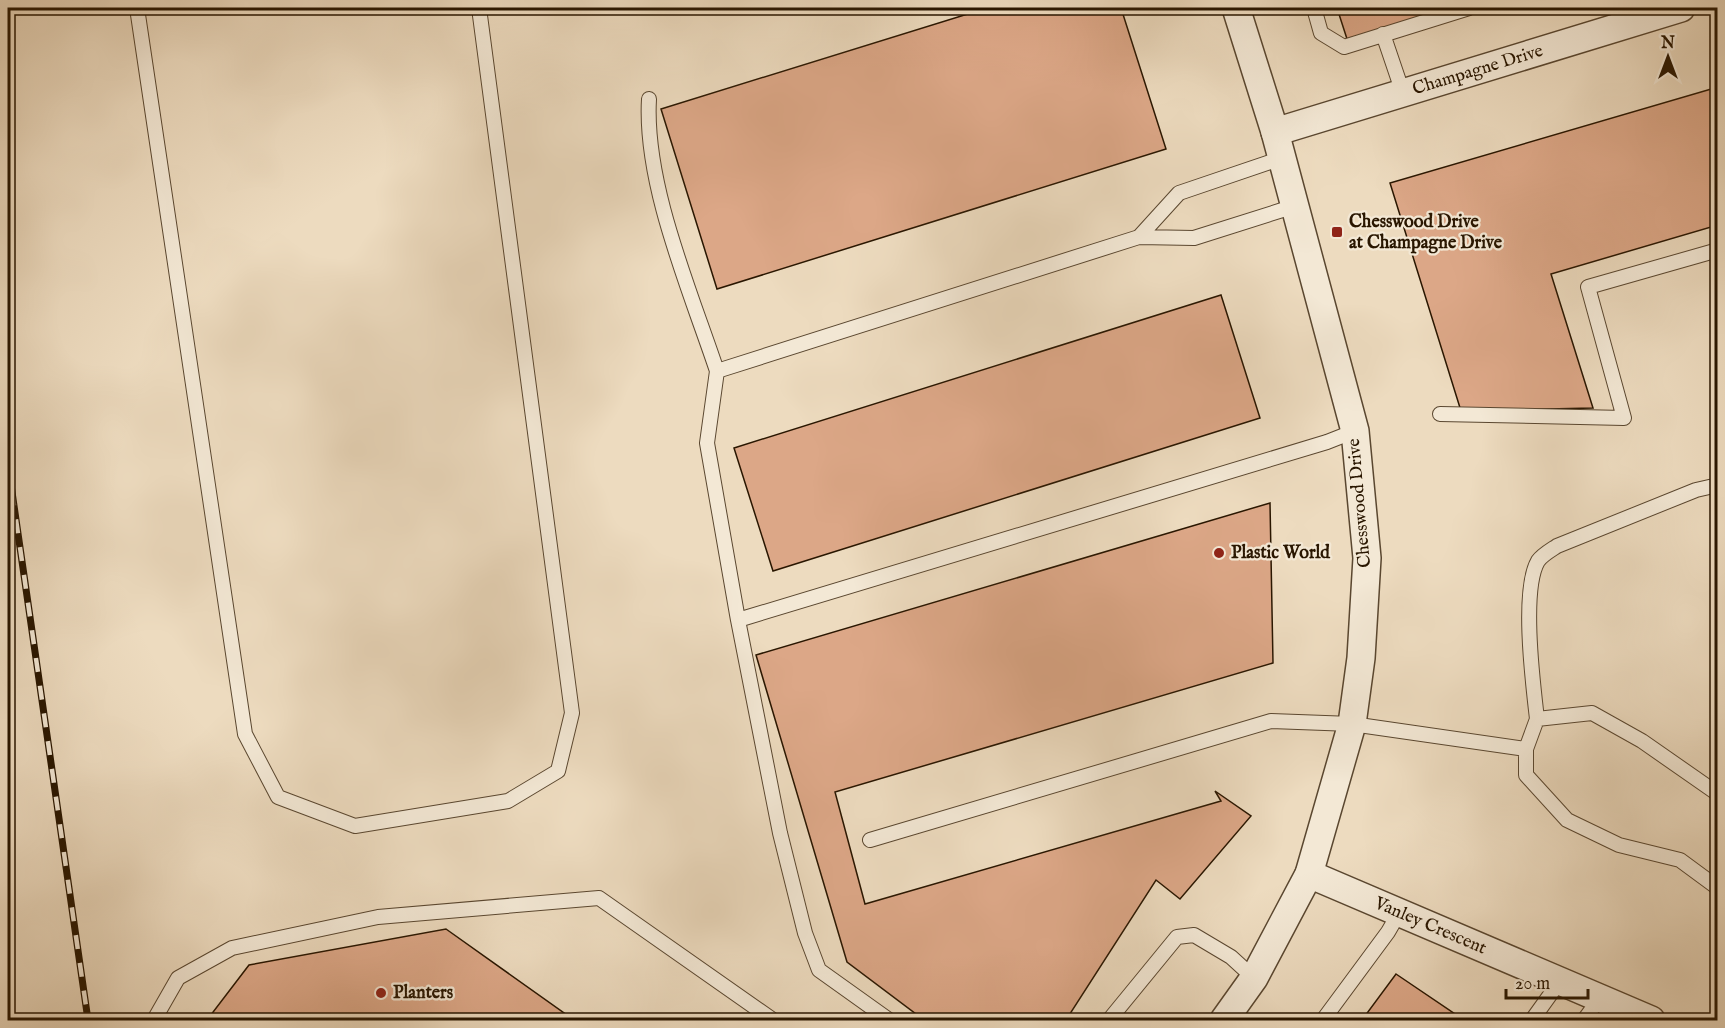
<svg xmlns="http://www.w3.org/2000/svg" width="1725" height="1028" font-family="'IM FELL English',serif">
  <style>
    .building { fill: #dca787; stroke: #291600; stroke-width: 1.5 }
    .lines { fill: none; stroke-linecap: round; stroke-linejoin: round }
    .service-casing { stroke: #5a4730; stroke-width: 16 }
    .minor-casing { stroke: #5a4730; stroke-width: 30 }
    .service { stroke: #f3e8d5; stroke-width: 14 }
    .minor { stroke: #f3e8d5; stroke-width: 27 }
    .rail-casing { stroke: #291600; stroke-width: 7 }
    .rail { stroke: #f3e8d5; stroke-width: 4.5; stroke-dasharray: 14; stroke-linecap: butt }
    .poi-dot { fill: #8f2418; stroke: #f3e8d5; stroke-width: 2 }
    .labels { text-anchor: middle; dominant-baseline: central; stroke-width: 4.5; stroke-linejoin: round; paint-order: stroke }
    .street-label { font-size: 18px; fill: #291600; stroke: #f3e8d5 }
    .poi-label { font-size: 18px; font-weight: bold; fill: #291600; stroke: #f3e8d5; text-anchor: start }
  </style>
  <rect width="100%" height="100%" fill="#eddbbf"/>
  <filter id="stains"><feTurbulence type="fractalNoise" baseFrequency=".00333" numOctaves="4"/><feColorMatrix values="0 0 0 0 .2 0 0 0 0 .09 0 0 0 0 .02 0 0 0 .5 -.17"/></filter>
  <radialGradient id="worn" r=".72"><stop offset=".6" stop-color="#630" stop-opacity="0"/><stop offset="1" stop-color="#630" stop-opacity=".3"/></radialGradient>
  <path class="building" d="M987,8H1121L1166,149L717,289L661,109Z
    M1337,8H1442L1443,11L1348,42Z
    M1718,87V225L1551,274L1593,408L1461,411L1390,183Z
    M1221,295L1260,418L773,571L734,448Z
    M1270,503L1273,663L835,792L865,904L1221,801L1215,791L1251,816L1180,899L1156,880L1066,1020H924L847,962L756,655Z
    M446,929L574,1020H207L249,965Z
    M1396,974L1464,1020H1362Z"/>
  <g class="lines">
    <g class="service-casing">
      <path id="service" d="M137,8L245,734L278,797L355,826L508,801L558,771L572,713L479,8
        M1314,8L1321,33L1344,47L1469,8
        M1383,34L1403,93
        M649,99C644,184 690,290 717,371L1139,237L1194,238L1295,206
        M1139,237L1179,193L1282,158
        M717,371L707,443L738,620
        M1440,414L1624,418L1588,287L1718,250
        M1537,719C1533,684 1521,590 1538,561C1542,555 1551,550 1557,546L1696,490L1718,485
        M1718,794L1642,741L1592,713L1537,719L1526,749V775L1567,820L1619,845L1680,860L1718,888
        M870,840L1271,721L1352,724L1526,749
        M154,1020L178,978L232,948L378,917L599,898L773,1020
        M889,1020L819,970L805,933L780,833L738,620L1327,442L1355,431
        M1109,1020L1177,937L1194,935L1231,957L1254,978
        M1323,1020L1388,932L1399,913
        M1532,1020L1560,981
        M1584,1020L1600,998"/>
    </g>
    <g class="minor-casing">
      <g id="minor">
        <path id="s1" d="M1275,132L1681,8"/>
        <path id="s2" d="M1309,874L1651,1020"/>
        <path d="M1224,1020L1254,978L1309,874L1352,724L1361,658L1367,558L1355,431L1275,132L1236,8"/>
      </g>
    </g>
    <use href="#service" class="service"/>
    <use href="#minor" class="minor"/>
    <g class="rail-casing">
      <path id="rail" d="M8,464L88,1020"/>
    </g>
    <use href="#rail" class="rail"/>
  </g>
  <g class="poi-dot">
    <rect x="1331" y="226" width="12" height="12" rx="3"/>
    <circle cx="1219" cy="553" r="6"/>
    <circle cx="381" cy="993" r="6"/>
  </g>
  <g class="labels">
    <g class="street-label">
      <text stroke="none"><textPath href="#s1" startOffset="212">Champagne Drive</textPath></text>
      <text transform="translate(1360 503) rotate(-95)">Chesswood Drive</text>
      <text stroke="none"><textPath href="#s2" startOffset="132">Vanley Crescent</textPath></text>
    </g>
    <g class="poi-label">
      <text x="1349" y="222">Chesswood Drive<tspan x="1349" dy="21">at Champagne Drive</tspan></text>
      <text x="1231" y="553">Plastic World</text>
      <text x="393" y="993">Planters</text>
    </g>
  </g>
  <rect width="1725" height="1028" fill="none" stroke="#eddbbf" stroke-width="30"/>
  <rect x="9" y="9" width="1707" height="1010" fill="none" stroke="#291600" stroke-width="3"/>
  <rect x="15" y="15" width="1695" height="998" fill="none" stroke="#291600" stroke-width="1.5"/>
  <g transform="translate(1668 57)" stroke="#f3e8d5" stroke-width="4.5" paint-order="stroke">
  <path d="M0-4.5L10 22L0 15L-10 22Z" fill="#291600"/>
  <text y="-9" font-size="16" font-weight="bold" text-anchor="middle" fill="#291600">N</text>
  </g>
  <path d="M1506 989v9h82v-9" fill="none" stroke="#291600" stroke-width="3"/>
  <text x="1515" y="989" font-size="18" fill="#291600" stroke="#f3e8d5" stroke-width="4.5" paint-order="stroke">20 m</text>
  <rect width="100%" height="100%" filter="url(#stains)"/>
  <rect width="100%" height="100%" fill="url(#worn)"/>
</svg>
